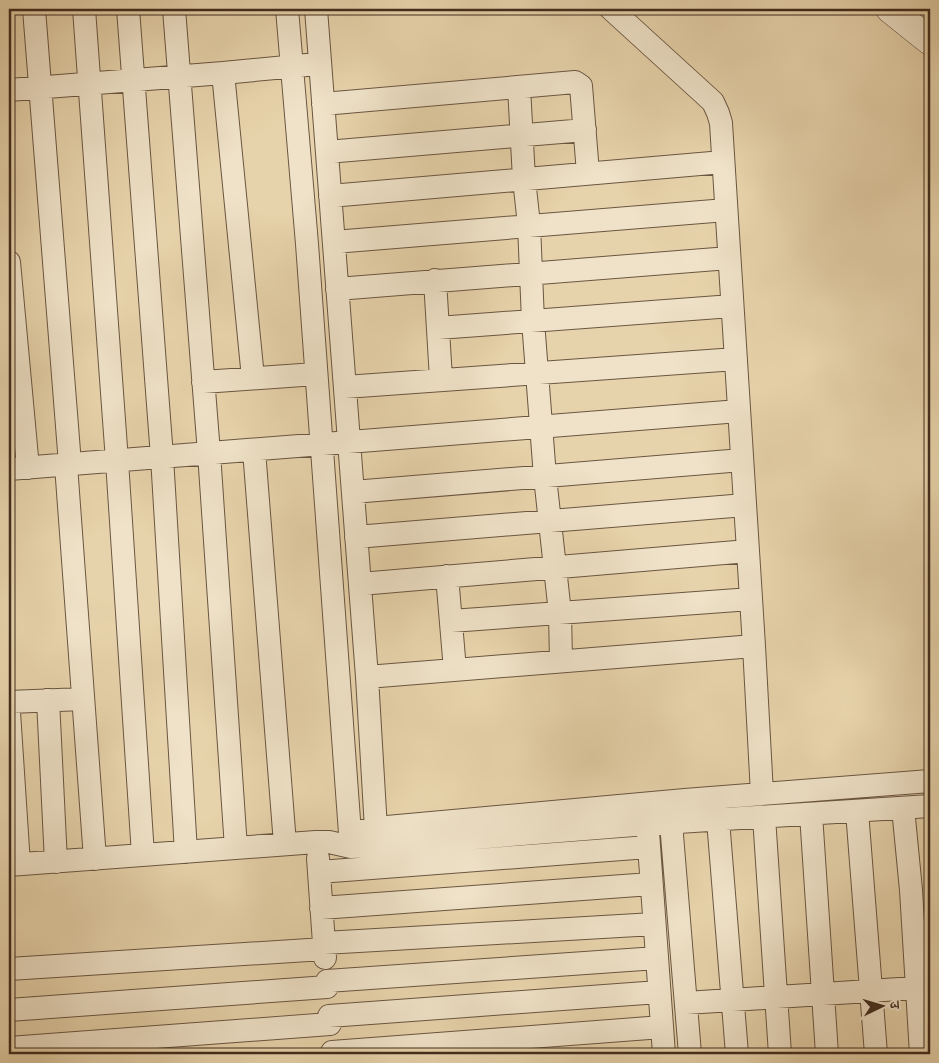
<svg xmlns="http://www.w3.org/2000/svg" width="939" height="1063" font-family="'IM FELL Double Pica','Noto Serif Devanagari',serif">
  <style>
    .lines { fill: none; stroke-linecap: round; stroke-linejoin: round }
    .minor-casing { stroke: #6a5642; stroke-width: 24 }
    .secondary-casing { stroke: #412d1f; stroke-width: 29 }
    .minor { stroke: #efe2c8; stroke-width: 22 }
    .secondary { stroke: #efe2c8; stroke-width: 28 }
  </style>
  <rect width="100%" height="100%" fill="#e7d3ab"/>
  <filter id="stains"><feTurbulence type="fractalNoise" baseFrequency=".004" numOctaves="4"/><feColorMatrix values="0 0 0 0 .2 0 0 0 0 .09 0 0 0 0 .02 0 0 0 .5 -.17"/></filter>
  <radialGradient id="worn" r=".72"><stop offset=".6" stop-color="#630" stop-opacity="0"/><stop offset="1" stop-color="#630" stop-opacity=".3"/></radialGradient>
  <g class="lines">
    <g class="minor-casing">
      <path id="minor" d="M34,9L70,464
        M84,9L117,461L143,855
        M128,9L162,457L186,852
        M174,9L209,453L236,848
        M287,9L307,244L351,847
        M316,9L367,677L377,846
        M611,9L713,102L718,113L721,123L754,646L762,794
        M223,73L253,378
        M519,87L524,179L529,225L533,321L545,477L560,613L561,661
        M9,90L223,73L307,65
        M323,104L575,82L581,86L588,173
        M327,152L585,130
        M330,196L723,162
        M334,242L726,210
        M9,262L28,468
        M435,280L441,379
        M337,289L729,258
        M438,328L732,306
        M203,382L316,374
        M345,387L736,359
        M254,450L285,844
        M66,465L95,859
        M9,469L739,411
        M353,492L742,460
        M356,537L745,505
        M447,576L455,670
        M360,584L748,551
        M451,621L751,599
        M367,677L754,646
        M48,700L56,862
        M9,702L83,699
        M9,712L19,864
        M903,808L911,890L921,1054
        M857,811L876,1054
        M811,814L827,1054
        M764,817L780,1054
        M718,820L737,1054
        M671,823L690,1054
        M361,831L376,828L685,800L930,781
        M648,832L664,1054
        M318,858L325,958
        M9,865L316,842H329L351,847L377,846L647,824L930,806
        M319,872L648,847
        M321,908L651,884
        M324,943L654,924
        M9,969L324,949
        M327,981L657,958
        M686,1003L930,987
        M9,1010L327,987
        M329,1016L659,992
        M9,1048L330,1024
        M332,1052L662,1027"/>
    </g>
    <g class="secondary-casing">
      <path id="secondary" d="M890,9L930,41"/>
    </g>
    <use href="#minor" class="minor"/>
    <use href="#secondary" class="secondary"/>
  </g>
  <rect width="939" height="1063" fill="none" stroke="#e7d3ab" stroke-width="30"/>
  <rect x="10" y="10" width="919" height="1043" fill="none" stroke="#412d1f" stroke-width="2.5"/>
  <rect x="15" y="15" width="909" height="1033" fill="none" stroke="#412d1f"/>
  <g transform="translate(882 1006) rotate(85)" stroke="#efe2c8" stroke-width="4" paint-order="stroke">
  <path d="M0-4L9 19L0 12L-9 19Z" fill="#412d1f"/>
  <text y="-8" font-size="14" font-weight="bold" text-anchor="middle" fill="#412d1f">उ</text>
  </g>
  <rect width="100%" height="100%" filter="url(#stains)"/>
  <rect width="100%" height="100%" fill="url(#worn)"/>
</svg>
